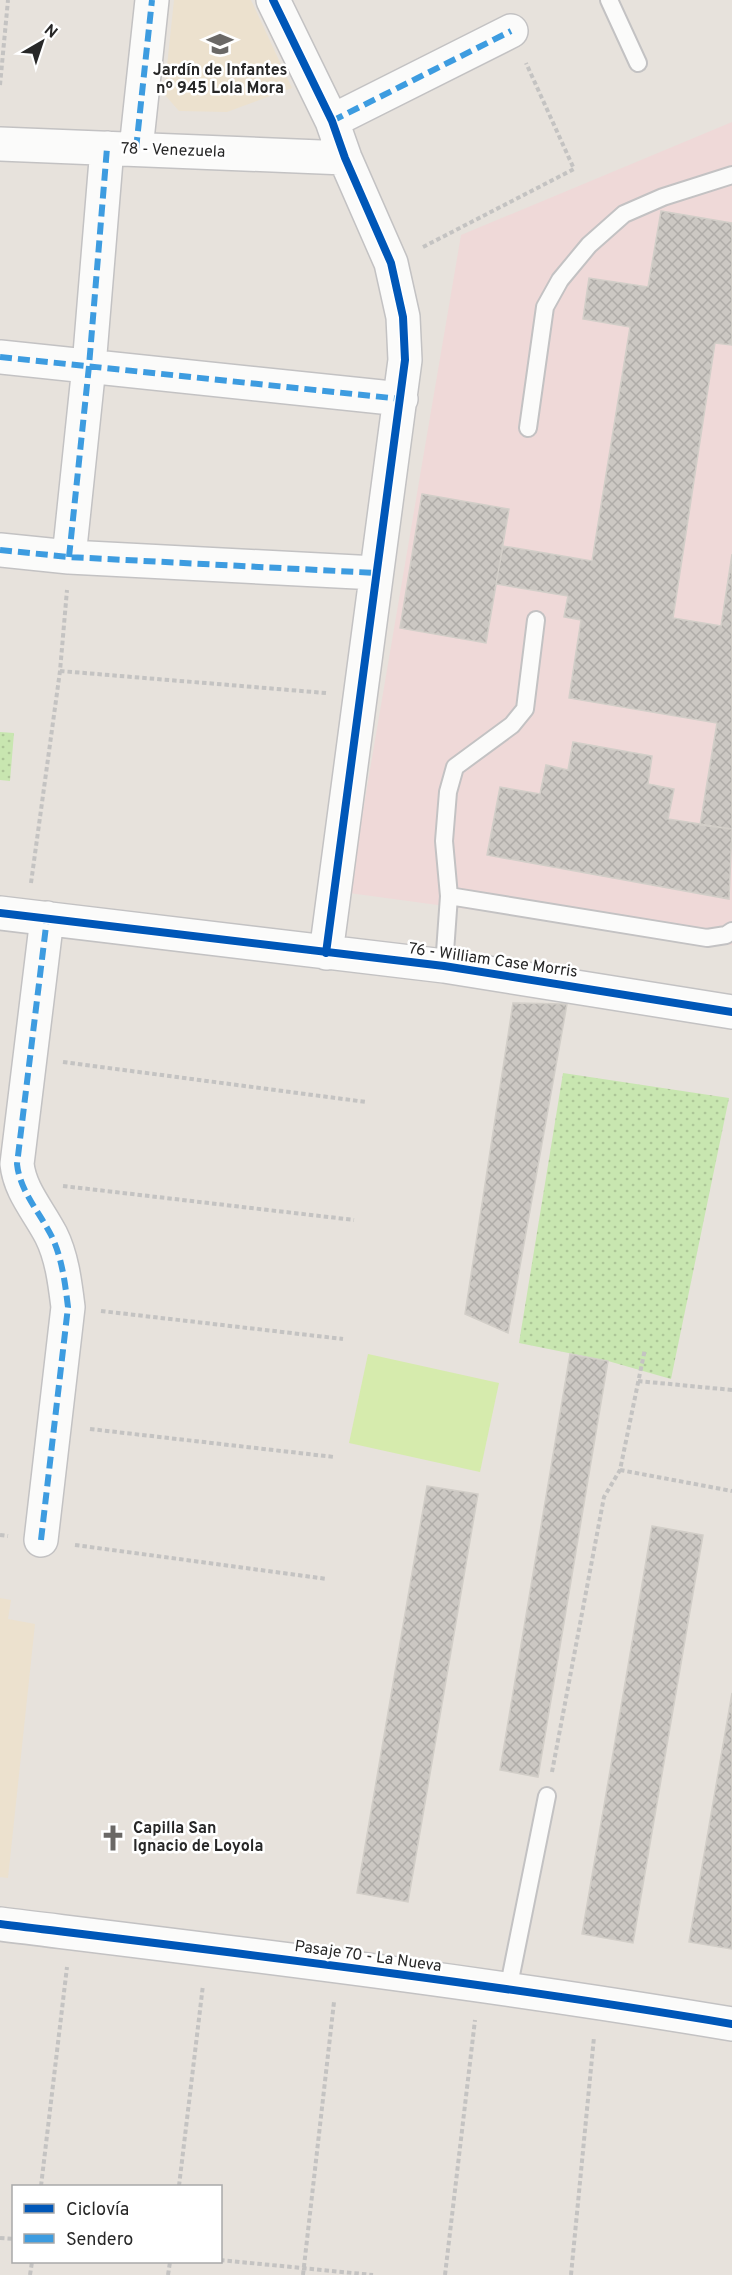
<svg xmlns="http://www.w3.org/2000/svg" width="732" height="2275" font-family="Overpass,sans-serif">
  <style>
    .education { fill: #ece1ce }
    .medical { fill: #efd9d8 }
    .grass { fill: url(#grass-dots) }
    .pitch { fill: #d6ebad }
    .building { fill: url(#building-cross-hatch); stroke: #d2cec8; stroke-width: 1.5 }
    .lines { fill: none; stroke-linecap: round; stroke-linejoin: round }
    .lane-casing { stroke: #c3c2c3; stroke-width: 20 }
    .street-casing { stroke: #c3c2c3; stroke-width: 36 }
    .path { stroke: #c4c3c2; stroke-width: 4; stroke-dasharray: 4.5 3; stroke-linecap: butt }
    .lane { stroke: #fbfbfa; stroke-width: 16 }
    .street { stroke: #fbfbfa; stroke-width: 33 }
    .quiet { stroke: #3d9ce0; stroke-width: 6; stroke-dasharray: 12 6; stroke-linecap: butt }
    .cycleway-casing { stroke: #fff; stroke-width: 11 }
    .cycleway { stroke: #0057b8; stroke-width: 8 }
    .labels { text-anchor: middle; dominant-baseline: central; stroke-width: 5; stroke-linejoin: round; paint-order: stroke }
    .poi-label { font-size: 16px; font-weight: bold; fill: #272727; stroke: #fff }
    .street-label { font-size: 16px; fill: #272727; stroke: #fff }
  </style>
  <defs>
    <pattern id="grass-dots" width="8" height="8" patternUnits="userSpaceOnUse" patternTransform="scale(1.5)"><rect width="8" height="8" fill="#c8e6b0"/><path d="M2 2h.1M6 6h.1" fill="none" stroke="#acc597" stroke-width="1.8" stroke-linecap="round"/></pattern>
    <pattern id="building-cross-hatch" width="8" height="8" patternUnits="userSpaceOnUse" patternTransform="scale(1.5)"><rect width="8" height="8" fill="#ccc8c3"/><path d="M0 0l8 8M0 8l8-8" fill="none" stroke="#afaca8"/></pattern>
  </defs>
  <rect width="100%" height="100%" fill="#e7e2dc"/>
  <path class="education" d="M174,0H251L292,88L227,112L179,111L164,94Z
    M0,1598L11,1600L8,1619L35,1624L8,1878L0,1877Z"/>
  <path class="medical" d="M732,122V945L349,893L461,235Z"/>
  <path class="grass" d="M0,732L14,733L10,781L0,780Z
    M563,1073L729,1098L671,1379L608,1361L519,1343Z"/>
  <path class="pitch" d="M368,1354L499,1383L480,1472L349,1443Z"/>
  <path class="building" d="M661,211L732,223V345L715,343L673,618L721,626L732,554V829L700,825L717,723L569,698L581,620L564,617L568,596L496,584L503,546L592,561L630,327L583,319L589,278L648,287Z
    M422,494L509,509L486,643L400,628Z
    M573,742L652,756L648,784L674,789L668,819L732,829L729,899L487,855L500,787L540,794L546,765L568,770Z
    M513,1003L567,1004L508,1333L465,1314Z
    M570,1354L608,1361L538,1777L500,1770Z
    M427,1486L478,1494L408,1902L357,1893Z
    M652,1526L703,1535L633,1943L582,1934Z
    M732,1693V1949L689,1942Z"/>
  <g class="lines">
    <g class="lane-casing">
      <path id="lane" d="M609,0L638,63
        M528,428L545,307L560,280L589,245L624,214L663,197L732,175
        M449,896L707,938L726,935L732,931
        M444,966L449,896L444,841L448,792L455,767L512,725L525,709L536,620
        M508,1990L547,1796"/>
    </g>
    <g class="street-casing">
      <path id="street" d="M273,0L332,121L345,158L391,263L403,317L405,360L326,953
        M332,121L511,31
        M0,144L345,158
        M136,149L152,0
        M0,357L401,399
        M0,550L69,557L376,573
        M69,557L89,366L107,148
        M0,913L444,966L732,1012
        M41,1540L68,1307C65,1283 62,1257 51,1235C38,1210 20,1191 17,1164L47,918
        M0,1924C244,1954 489,1983 732,2024"/>
    </g>
    <path class="path" d="M0,85L8,0
      M423,247L574,169L526,63
      M60,671L326,693
      M31,883L60,671L67,590
      M63,1062L366,1102
      M63,1186L354,1220
      M101,1311L343,1339
      M638,1381L732,1390
      M90,1429L334,1457
      M620,1470L732,1491
      M0,1535L8,1536
      M75,1545L327,1579
      M552,1772L604,1497L620,1470L645,1349
      M41,2186L67,1967
      M179,2186L203,1985
      M0,2238L14,2239
      M220,2260L373,2275
      M30,2275L32,2262
      M168,2275L170,2262
      M303,2275L334,2002
      M445,2275L475,2020
      M571,2275L594,2037"/>
    <use href="#lane" class="lane"/>
    <use href="#street" class="street"/>
    <path class="quiet" d="M332,121L511,31
      M136,149L152,0
      M0,357L401,399
      M0,550L69,557L376,573
      M69,557L89,366L107,148
      M41,1540L68,1307C65,1283 62,1257 51,1235C38,1210 20,1191 17,1164L47,918"/>
    <g class="cycleway-casing">
      <path id="cycleway" d="M273,0L332,121L345,158L391,263L403,317L405,360L326,953
        M0,913L444,966L732,1012
        M0,1924C244,1954 489,1983 732,2024"/>
    </g>
    <use href="#cycleway" class="cycleway"/>
  </g>
  <defs>
    <g id="school-bare" transform="scale(2.07)"><path d="M0-5L7-2L0 1L-7-2ZM-4 1L0 2.5L4 1V4Q0 6-4 4Z" fill="#6a6866" stroke="#fff" stroke-width="2.5" paint-order="stroke"/></g>
    <g id="church-bare" transform="scale(2.07)"><path d="M-1.2-6h2.4v3.5h3.3v2.4h-3.3V6h-2.4V-.1h-3.3v-2.4h3.3Z" fill="#6a6866" stroke="#fff" stroke-width="2.5" paint-order="stroke"/></g>
  </defs>
  <g fill-rule="evenodd">
    <use href="#school-bare" x="220" y="44"/>
    <use href="#church-bare" x="113" y="1838"/>
  </g>
  <g class="labels">
    <g class="poi-label">
      <text x="220" y="71">Jardín de Infantes<tspan x="220" dy="18">nº 945 Lola Mora</tspan></text>
      <text x="133" y="1829" text-anchor="start">Capilla San<tspan x="133" dy="18">Ignacio de Loyola</tspan></text>
    </g>
    <g class="street-label">
      <text transform="translate(173 151) rotate(2)">78 - Venezuela</text>
      <text transform="translate(493 961) rotate(8)">76 - William Case Morris</text>
      <text transform="translate(368 1957) rotate(8)">Pasaje 70 - La Nueva</text>
    </g>
  </g>
  <rect x="12" y="2185" width="210" height="78" fill="#ffffff" stroke="#a9a9a9" stroke-width="1.5"/>
  <rect x="24" y="2204" width="30" height="9" fill="#0057b8" stroke="#a9a9a9" stroke-width="1.5"/>
  <text x="66" y="2215" font-size="18" fill="#272727">Ciclovía</text>
  <rect x="24" y="2234" width="30" height="9" fill="#3d9ce0" stroke="#a9a9a9" stroke-width="1.5"/>
  <text x="66" y="2245" font-size="18" fill="#272727">Sendero</text>
  <g transform="translate(42 42) rotate(39)" stroke="#ffffff" stroke-width="4.5" paint-order="stroke">
  <path d="M0-4.5L10 22L0 15L-10 22Z" fill="#272727"/>
  <text y="-9" font-size="16" font-weight="bold" text-anchor="middle" fill="#272727">N</text>
  </g>
</svg>
